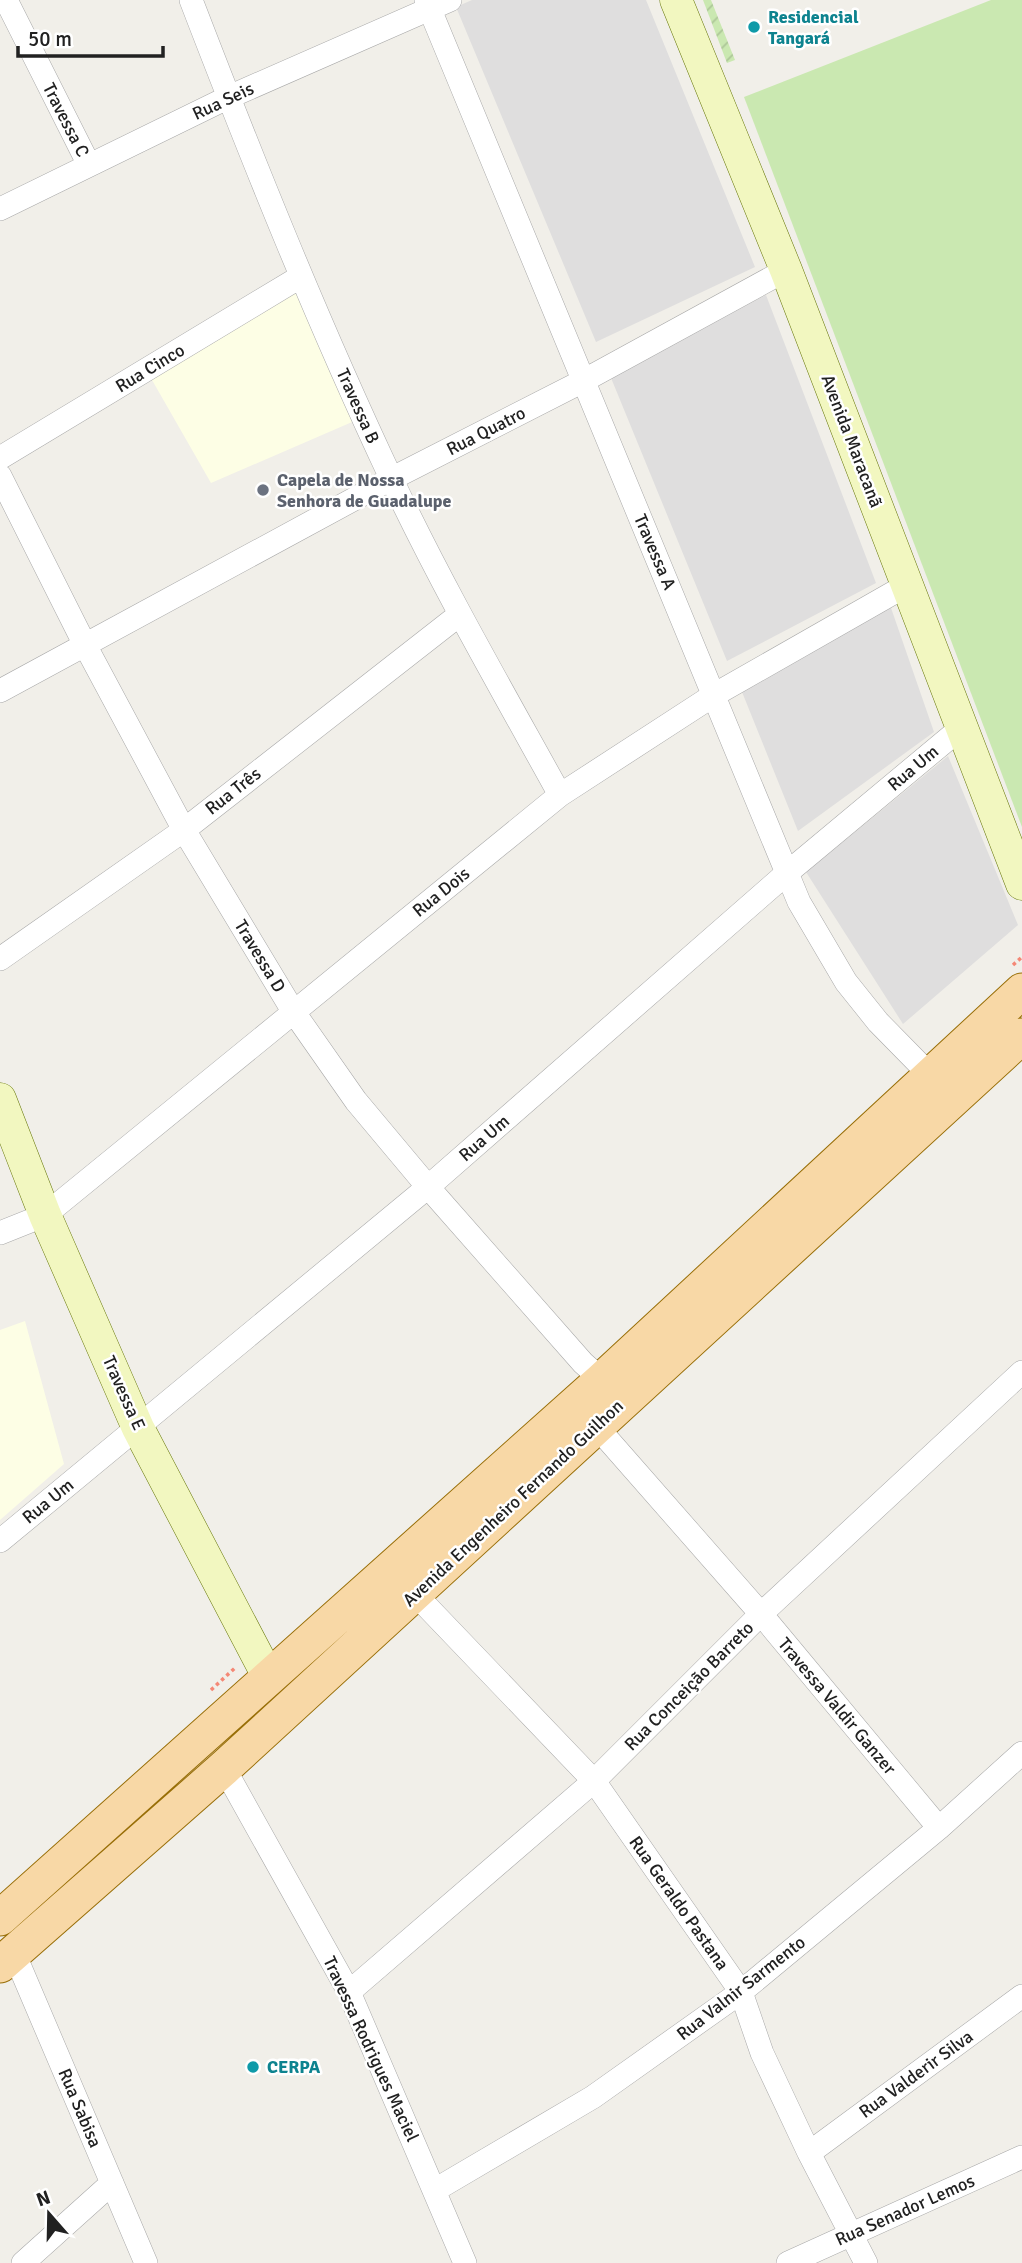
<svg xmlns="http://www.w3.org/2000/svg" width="1022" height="2263" font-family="Signika,sans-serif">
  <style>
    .residential { fill: #dfdede }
    .education { fill: #fdfee5 }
    .grass { fill: #cae8b1 }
    .garden { fill: url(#garden-furrows) }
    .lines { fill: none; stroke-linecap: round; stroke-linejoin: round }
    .street-casing { stroke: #a8a8a8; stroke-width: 24 }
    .secondary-casing { stroke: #67770a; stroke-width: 33 }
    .primary-casing { stroke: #986e07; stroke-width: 37 }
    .path { stroke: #f48876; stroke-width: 3.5; stroke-dasharray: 3.5 3.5; stroke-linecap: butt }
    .street { stroke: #fff; stroke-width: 23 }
    .secondary { stroke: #f2f7c0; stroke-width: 32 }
    .primary { stroke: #f8d8a6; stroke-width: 35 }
    .culture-dot { fill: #0f9aa8; stroke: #fff; stroke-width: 2.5 }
    .worship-dot { fill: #6b7280; stroke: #fff; stroke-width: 2.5 }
    .labels { text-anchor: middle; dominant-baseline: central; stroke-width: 5; stroke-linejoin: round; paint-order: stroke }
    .culture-label { font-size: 18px; font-weight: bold; fill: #0d838f; stroke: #fff; text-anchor: start }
    .street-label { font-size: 18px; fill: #212121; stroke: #fff }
    .worship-label { font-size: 18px; font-weight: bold; fill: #5b616d; stroke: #fff; text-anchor: start }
  </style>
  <defs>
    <pattern id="garden-furrows" width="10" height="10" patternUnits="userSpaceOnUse" patternTransform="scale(1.75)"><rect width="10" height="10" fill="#cae8b1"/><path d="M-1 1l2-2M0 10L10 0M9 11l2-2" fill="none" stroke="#adc798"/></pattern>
  </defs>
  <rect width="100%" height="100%" fill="#f1efe9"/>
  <path class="residential" d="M472,0H646L755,267L596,342L456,7Z
    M766,295L876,583L727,661L609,373Z
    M890,605L934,732L798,831L740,687Z
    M948,756L1018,925L903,1024L806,872Z"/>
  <path class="education" d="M300,287L359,419L211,483L148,373Z
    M25,1321L64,1464L0,1520V1330Z"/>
  <path class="grass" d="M991,0H1022V827L744,97Z"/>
  <path class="garden" d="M703,0H711L735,60L727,63Z"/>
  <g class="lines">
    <g class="street-casing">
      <path id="street" d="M6,0L89,165
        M191,0C253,161 317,321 391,478C442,586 502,690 560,795
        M426,0L799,902L846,982L878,1022L930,1075
        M0,209L229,97L450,0
        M0,458L300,277
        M0,476L85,645L184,830L293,1011L356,1101L428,1187L583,1363L602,1380
        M0,691L391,479L583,381L786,270
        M0,959L184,830L459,615
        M0,1233L45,1215L560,795L714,695L907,585
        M596,1426L761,1614L939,1828
        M0,1541L428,1187L787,873L961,728
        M415,1594L594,1781L741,1992L762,2053L809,2153L866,2263
        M224,1768L349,1992L465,2263
        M14,1953L146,2263
        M349,1992L594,1781L761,1614L1022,1372
        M809,2153L1022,1996
        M435,2190L593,2097L741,1992L939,1828L1022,1753
        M23,2263L112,2183
        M788,2263L1022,2157"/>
    </g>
    <g class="secondary-casing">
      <path id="secondary" d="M676,0L786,270L1022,884
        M0,1099L45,1215L138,1428L269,1678"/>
    </g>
    <g class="primary-casing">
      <path id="primary" d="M0,1918L602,1380L1022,991
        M0,1965L224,1768L1022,1036"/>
    </g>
    <path class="path" d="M1013,965L1022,957
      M211,1690L236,1667"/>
    <use href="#street" class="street"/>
    <use href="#secondary" class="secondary"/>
    <use href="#primary" class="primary"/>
  </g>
  <g class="culture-dot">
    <circle cx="754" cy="27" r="7"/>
    <circle cx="253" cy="2067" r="7"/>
  </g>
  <circle class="worship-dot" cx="263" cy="490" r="7"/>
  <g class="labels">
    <g class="culture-label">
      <text x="768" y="17">Residencial<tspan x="768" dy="21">Tangará</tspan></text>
      <text x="267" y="2067">CERPA</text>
    </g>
    <g class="street-label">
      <text transform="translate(223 101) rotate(-25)">Rua Seis</text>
      <text transform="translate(66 120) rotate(63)">Travessa C</text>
      <text transform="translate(150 368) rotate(-31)">Rua Cinco</text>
      <text transform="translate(358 406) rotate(66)">Travessa B</text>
      <text transform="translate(486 431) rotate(-27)">Rua Quatro</text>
      <text transform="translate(852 441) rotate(69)">Avenida Maracanã</text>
      <text transform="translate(655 552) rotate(67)">Travessa A</text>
      <text transform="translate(913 768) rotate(-40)">Rua Um</text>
      <text transform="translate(233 791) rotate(-38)">Rua Três</text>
      <text transform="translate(441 892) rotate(-39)">Rua Dois</text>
      <text transform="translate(260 956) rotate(59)">Travessa D</text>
      <text transform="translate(484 1138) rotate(-41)">Rua Um</text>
      <text transform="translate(124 1393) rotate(66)">Travessa E</text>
      <text transform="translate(48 1501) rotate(-39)">Rua Um</text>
      <text transform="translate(513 1503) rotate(-43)">Avenida Engenheiro Fernando Guilhon</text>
      <text transform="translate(689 1686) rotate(-45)">Rua Conceição Barreto</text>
      <text transform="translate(837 1706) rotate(50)">Travessa Valdir Ganzer</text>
      <text transform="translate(679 1903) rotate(55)">Rua Geraldo Pastana</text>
      <text transform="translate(741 1988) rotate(-38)">Rua Valnir Sarmento</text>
      <text transform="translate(371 2049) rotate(65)">Travessa Rodrigues Maciel</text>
      <text transform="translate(916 2074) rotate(-36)">Rua Valderir Silva</text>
      <text transform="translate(80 2108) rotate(67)">Rua Sabisa</text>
      <text transform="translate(905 2210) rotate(-24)">Rua Senador Lemos</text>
    </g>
    <g class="worship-label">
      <text x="277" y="480">Capela de Nossa<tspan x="277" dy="21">Senhora de Guadalupe</tspan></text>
    </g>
  </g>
  <g transform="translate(49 2214) rotate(340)" stroke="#ffffff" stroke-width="5" paint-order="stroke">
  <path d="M0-5L12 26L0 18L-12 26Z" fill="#212121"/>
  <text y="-10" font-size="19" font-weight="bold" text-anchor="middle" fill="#212121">N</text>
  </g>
  <path d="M18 46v10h145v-10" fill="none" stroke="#212121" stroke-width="3.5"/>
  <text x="28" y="46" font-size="21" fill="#212121" stroke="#ffffff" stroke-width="5" paint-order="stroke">50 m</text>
</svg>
